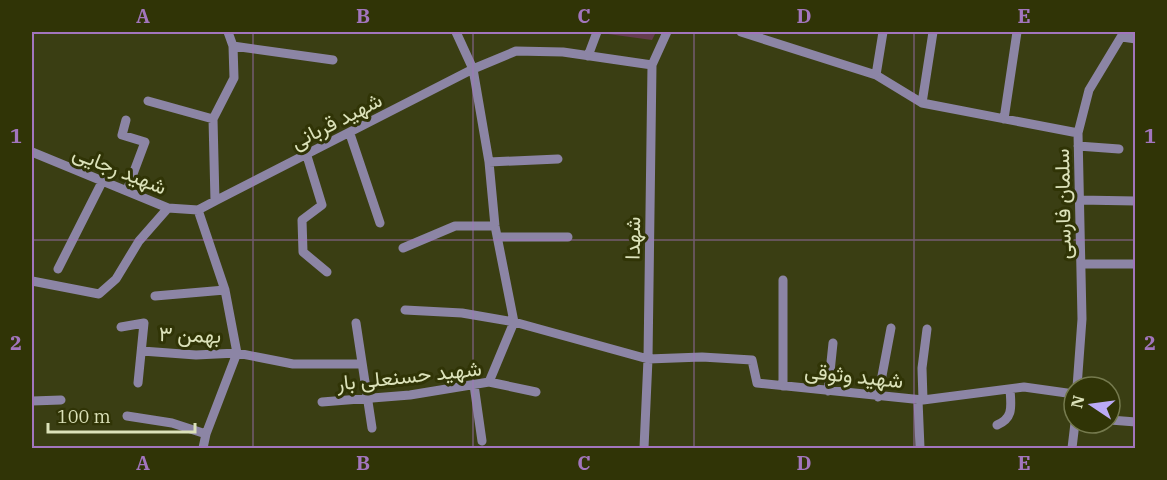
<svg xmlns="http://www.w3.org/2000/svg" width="1167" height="480" font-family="'IBM Plex Serif',Vazirmatn,serif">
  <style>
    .green { fill: #653c4d }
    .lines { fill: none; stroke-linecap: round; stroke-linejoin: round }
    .street { stroke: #8c85a5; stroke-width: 9 }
    .grid { fill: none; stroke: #a275bd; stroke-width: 1.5; stroke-opacity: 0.55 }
    .labels { text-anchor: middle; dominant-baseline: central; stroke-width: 6; stroke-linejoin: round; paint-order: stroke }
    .street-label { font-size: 21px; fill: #dce2ba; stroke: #303406 }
    .neatline { fill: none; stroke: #a275bd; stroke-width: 2 }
    .grid-label { font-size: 20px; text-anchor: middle; font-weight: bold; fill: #a275bd }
  </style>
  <rect width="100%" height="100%" fill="#3a3e13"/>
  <path class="green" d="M609,32H656L652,40L608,34Z"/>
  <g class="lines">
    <path class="street" d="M456,32L473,69L489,162L495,226L514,322L648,359L702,357L752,360L757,383L923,400L1024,387L1074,394
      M741,32L876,75L922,103L1078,133
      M1122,37L1136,39
      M233,46L333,60
      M588,56L597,32
      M876,75L883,32
      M148,101L213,119
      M922,103L933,32
      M1004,119L1017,32
      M126,120L122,135L145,142L127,190
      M350,134L380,223
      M1078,146L1119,149
      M32,152L168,208L198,210
      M307,156L322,205L302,220L303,252L327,272
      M489,162L558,159
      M1079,200L1136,201
      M215,201L473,69L516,51L563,52L652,65
      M498,237H568
      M403,248L455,226H495
      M1081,264H1136
      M58,269L103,180
      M783,280V386
      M32,281L99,294L116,279L139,241L168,208
      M155,296L225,290
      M405,310L462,313L514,322L489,382
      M356,323L372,428
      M121,327L144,323L138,383
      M142,351L196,355L237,353L293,364H361
      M474,385L482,441
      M1077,387L1082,319L1078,133L1089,90L1124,32
      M828,391L833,343
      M878,397L891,328
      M918,400L920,448
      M923,400L922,368L927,329
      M32,401L61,400
      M322,402L410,395L489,382L536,392
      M127,416L172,423L206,434
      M1110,420L1136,422
      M997,425C1014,418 1011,406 1010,389
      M203,448L206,434L237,353L225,290L198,210L215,201L213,119L234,78L233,46L228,32
      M644,448L648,359L652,65L667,32
      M1072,448L1075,423"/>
  </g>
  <path class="grid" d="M253,32V448M473,32V448M694,32V448M914,32V448M32,240H1136"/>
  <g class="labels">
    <g class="street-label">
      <text transform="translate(336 120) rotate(-27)">شهید قربانی</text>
      <text transform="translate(120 169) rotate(22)">شهید رجایی</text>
      <text transform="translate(1062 204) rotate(-91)">سلمان فارسی</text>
      <text transform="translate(632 238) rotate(-89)">شهدا</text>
      <text transform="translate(190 334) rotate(2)">بهمن ۳</text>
      <text transform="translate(409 375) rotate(-6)">شهید حسنعلی بار</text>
      <text transform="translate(854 375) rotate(6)">شهید وثوقی</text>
    </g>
  </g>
  <rect width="1167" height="480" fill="none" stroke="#303406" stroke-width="66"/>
  <g transform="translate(1092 405) rotate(283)"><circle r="28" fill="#303406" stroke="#757a4e" stroke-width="1.5"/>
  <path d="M0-4.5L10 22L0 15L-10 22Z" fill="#bbaaf6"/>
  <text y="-9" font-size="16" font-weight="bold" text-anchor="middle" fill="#dce2ba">N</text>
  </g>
  <path d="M48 423v9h147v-9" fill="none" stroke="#dce2ba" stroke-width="3"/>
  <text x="57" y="423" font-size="18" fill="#dce2ba" stroke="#303406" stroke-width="4.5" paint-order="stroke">100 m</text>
  <rect x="33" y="33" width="1101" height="414" class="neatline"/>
  <g class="grid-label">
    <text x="143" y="23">A</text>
    <text x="363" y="23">B</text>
    <text x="584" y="23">C</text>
    <text x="804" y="23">D</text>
    <text x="1024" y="23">E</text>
    <text x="16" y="143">1</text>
    <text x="1150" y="143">1</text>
    <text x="16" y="350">2</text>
    <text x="1150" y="350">2</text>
    <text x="143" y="470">A</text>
    <text x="363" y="470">B</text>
    <text x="584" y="470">C</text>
    <text x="804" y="470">D</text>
    <text x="1024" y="470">E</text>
  </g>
</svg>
